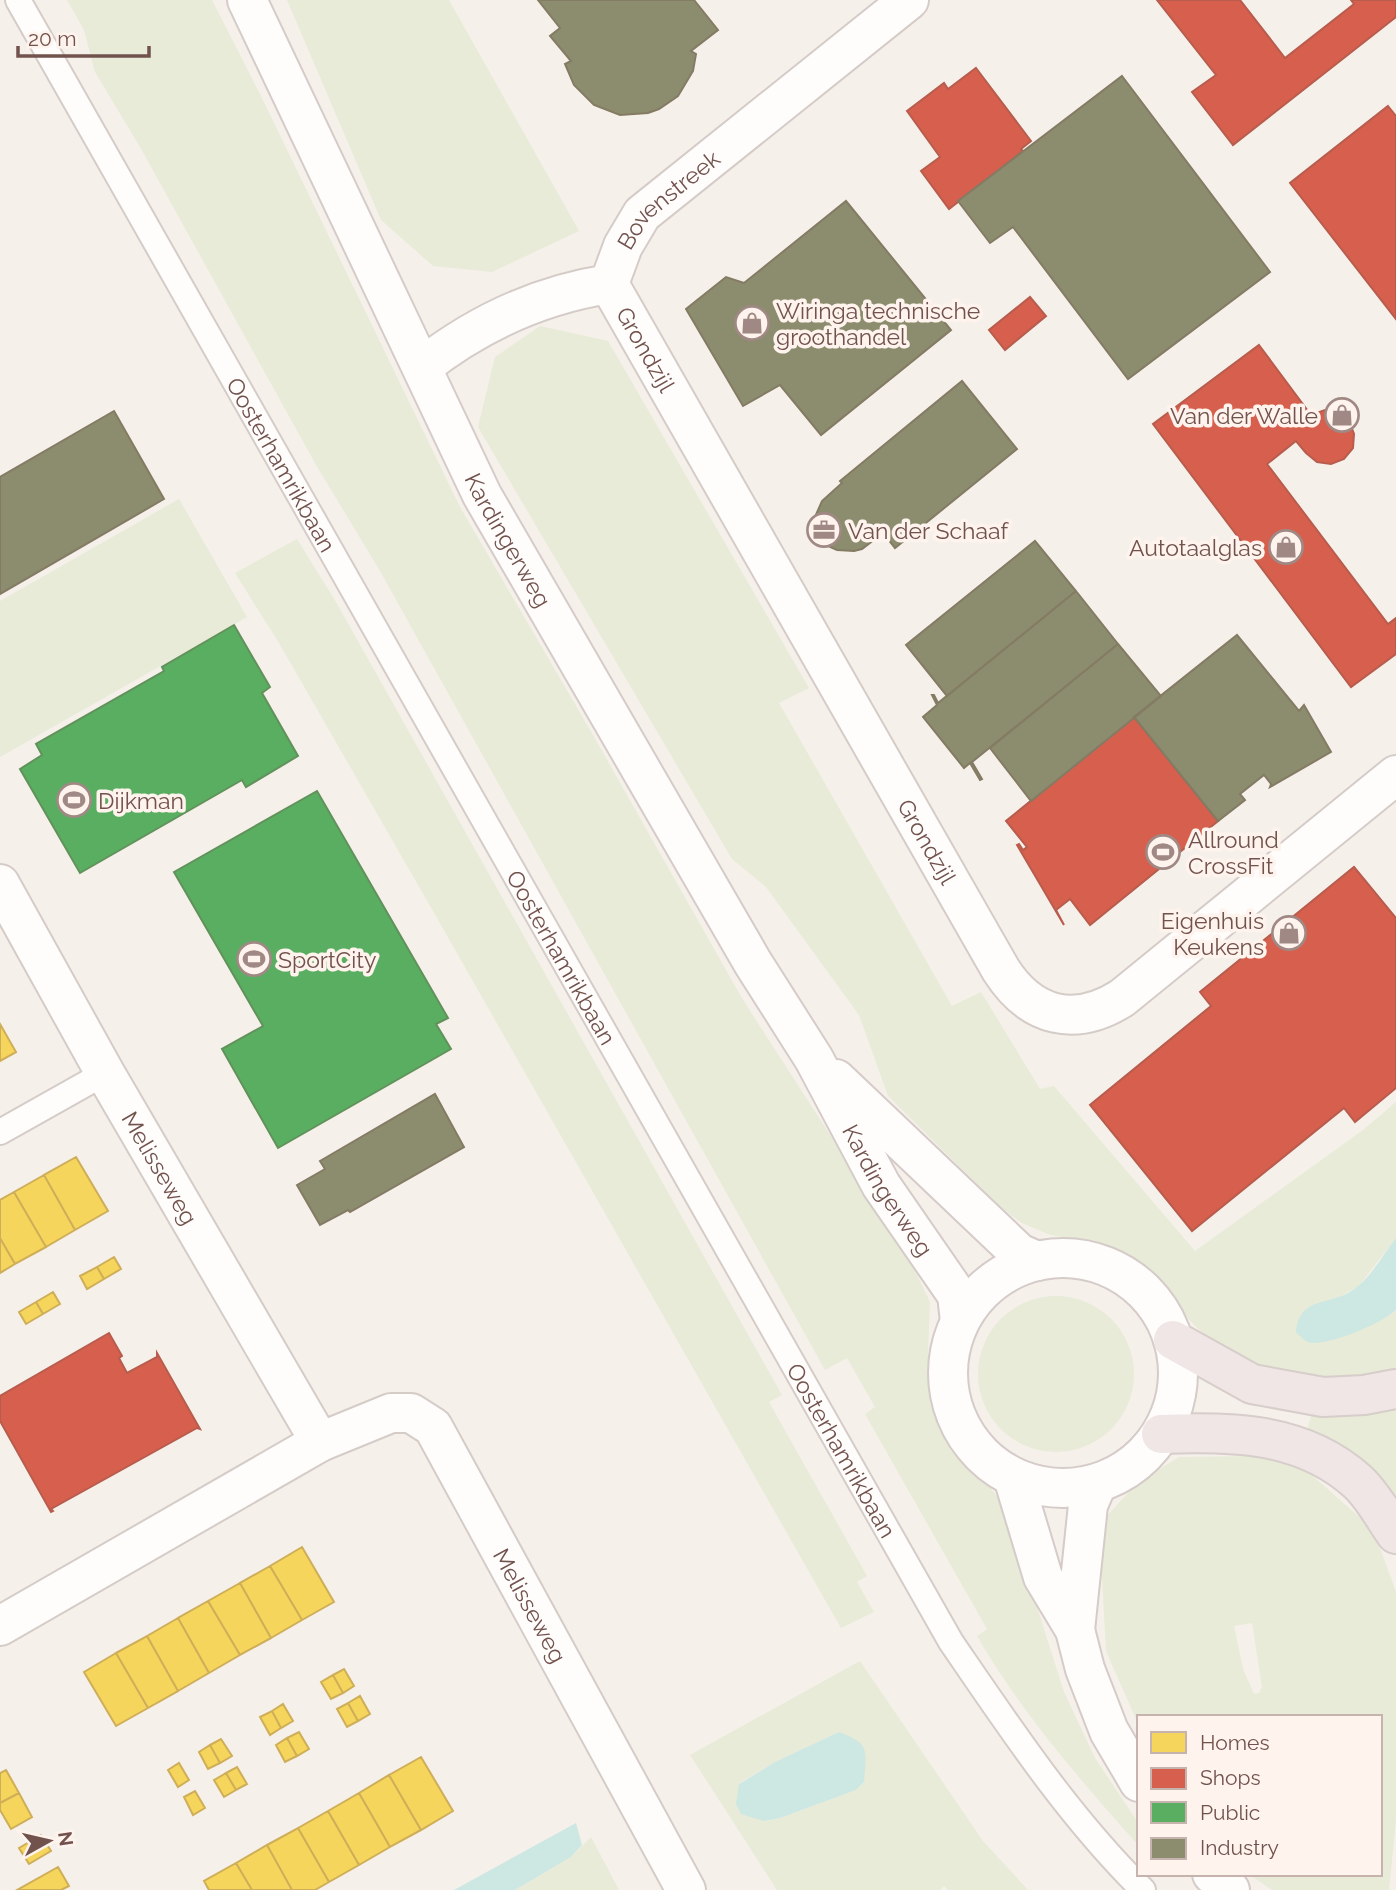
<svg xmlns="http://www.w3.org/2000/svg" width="1396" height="1890" font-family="Raleway,sans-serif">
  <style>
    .green { fill: #e7ebd7; fill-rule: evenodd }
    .water { fill: #cde7e3 }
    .homes { fill: #f6d55c; stroke: #ceae58; stroke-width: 2 }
    .shops { fill: #d6604d; stroke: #b85c4d; stroke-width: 2 }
    .public { fill: #5aae61; stroke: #61925b; stroke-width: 2 }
    .industry { fill: #8c8c6e; stroke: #847b64; stroke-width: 2 }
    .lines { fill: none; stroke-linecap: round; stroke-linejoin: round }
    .lane-casing { stroke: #d5ccc8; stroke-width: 28 }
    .street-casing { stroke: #d5ccc8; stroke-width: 42 }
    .secondary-casing { stroke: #d5cbc8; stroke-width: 42 }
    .highway-casing { stroke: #d7cdca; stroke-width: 42 }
    .lane { stroke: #fefdfc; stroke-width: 24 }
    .street { stroke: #fefdfc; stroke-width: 38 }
    .secondary { stroke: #fefdfc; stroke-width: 38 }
    .highway { stroke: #f0e6e5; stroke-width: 38 }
    .labels { text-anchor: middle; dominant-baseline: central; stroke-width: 7; stroke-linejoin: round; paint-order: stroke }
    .street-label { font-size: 23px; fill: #72524d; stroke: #fef3ed }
    .poi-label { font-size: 23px; fill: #72524d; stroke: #fef3ed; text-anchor: start }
  </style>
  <rect width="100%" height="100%" fill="#f6f0eb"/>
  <path class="green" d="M67,0H212L260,94L460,507L593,735L743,1000L847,1161L897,1233L930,1302L928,1352L935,1399L950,1450L987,1484L1005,1506L1064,1692L1095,1758L1139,1824V1846C1080,1780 1021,1712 977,1636L987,1629L865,1414L875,1407L847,1358L825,1370L380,571L316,465L140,147L95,72L84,30Z
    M287,0H449L579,231L492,272L433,266L381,220Z
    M540,326L608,341L809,688L779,703L952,1006L981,992L1040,1089L1054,1086L1195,1251L1363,1130L1396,1102V1238L1358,1287L1341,1296L1389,1316L1396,1310V1378L1305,1383L1231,1357L1196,1327L1143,1268L1106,1247L1048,1234L1022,1223L1000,1207L888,1096L859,1015L766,887L732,859L478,427L495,357Z
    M179,499L247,617L0,757V601Z
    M297,539L336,602L782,1395L769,1402L867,1576L857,1582L874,1612L841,1628L437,918L279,643L235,573Z
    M978 1374a78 78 0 1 1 156 0a78 78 0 1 1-156 0Z
    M1396,1407V1504L1306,1433L1312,1413Z
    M1257,1456L1306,1470L1373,1529L1396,1592V1819L1389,1890H1272L1249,1874H1380V1717H1139V1726L1106,1651L1101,1560L1108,1515L1137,1483L1179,1457ZM1252,1623L1262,1687L1259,1693L1254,1694L1243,1669L1234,1626Z
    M860,1661L983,1841L1028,1890H948L944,1886L940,1890H777L690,1755ZM839,1732L864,1782L856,1790L780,1818L765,1821L739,1783L775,1762Z
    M591,1837L619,1890H515L571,1857Z"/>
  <path class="water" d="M1396,1238V1310C1382,1323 1334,1343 1314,1343C1306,1343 1301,1337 1296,1332C1300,1293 1334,1308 1358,1286C1373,1274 1384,1253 1396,1238Z
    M839,1732C871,1744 866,1750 864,1782L856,1790L780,1818L764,1821L741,1814L736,1804L739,1784L775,1762Z
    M576,1823L582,1845L571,1857L515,1890H454Z"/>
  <path class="homes" d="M0,1024L16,1052L0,1061Z
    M76,1157L108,1211L75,1230L44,1175Z
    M44,1175L75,1230L46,1247L14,1192Z
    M14,1192L46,1247L15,1264L0,1238V1200Z
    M0,1238L15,1264L0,1273Z
    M114,1257L121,1269L104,1279L97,1267Z
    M97,1267L104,1279L87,1289L80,1276Z
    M53,1292L60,1304L43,1314L36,1302Z
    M36,1302L43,1314L26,1324L19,1312Z
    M302,1547L334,1602L302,1620L270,1566Z
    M270,1566L302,1620L271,1638L240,1583Z
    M240,1583L271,1638L240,1655L208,1601Z
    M208,1601L240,1655L209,1673L178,1618Z
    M178,1618L209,1673L178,1691L147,1636Z
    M147,1636L178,1691L148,1708L116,1653Z
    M116,1653L148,1708L116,1726L84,1672Z
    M344,1669L354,1686L343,1693L333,1675Z
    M333,1675L343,1693L331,1699L321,1682Z
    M360,1696L370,1714L358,1721L348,1703Z
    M348,1703L358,1721L347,1727L337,1709Z
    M283,1704L293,1721L281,1728L272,1711Z
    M272,1711L281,1728L270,1735L260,1717Z
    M299,1732L309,1749L297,1756L287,1738Z
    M287,1738L297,1756L285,1762L276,1745Z
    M221,1739L232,1756L220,1763L210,1745Z
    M210,1745L220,1763L208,1769L199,1752Z
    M421,1757L453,1811L421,1830L389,1775Z
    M179,1763L189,1780L178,1787L168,1770Z
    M237,1767L247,1784L236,1790L226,1773Z
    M6,1770L19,1793L0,1803V1773Z
    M226,1773L236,1790L224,1797L214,1780Z
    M389,1775L421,1830L390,1847L359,1793Z
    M195,1791L205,1808L193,1815L184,1797Z
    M19,1793L32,1817L11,1829L0,1810V1803Z
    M359,1793L390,1847L359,1865L328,1811Z
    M328,1811L359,1865L329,1882L298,1828Z
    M298,1828L329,1882L315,1890H292L267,1845Z
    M41,1835L51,1851L29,1864L19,1848Z
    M267,1845L292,1890H252L236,1863Z
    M236,1863L252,1890H209L204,1881Z
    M58,1867L69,1886L61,1890H17Z"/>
  <path class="shops" d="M1157,0H1240L1285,58L1354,4L1351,0H1396V17L1233,145L1192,92L1216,75Z
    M976,68L1031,141L1021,149L1023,151L949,209L921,171L940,157L907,111L944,83L948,89Z
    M1388,106L1396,116V319L1290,183Z
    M1030,297L1046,316L1005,350L989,330Z
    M1259,345L1311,415L1325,410L1338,412L1349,421L1354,434L1353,448L1344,459L1331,464L1317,462L1306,453L1296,441L1267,464L1388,624L1396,618V654L1351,687L1153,424Z
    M1134,717L1218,821L1090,925L1070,899L1056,910L1064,925L1017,845L1019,844L1023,850L1027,847L1006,821Z
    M1354,867L1396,918V1088L1355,1122L1344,1108L1192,1231L1090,1105L1211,1006L1200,992Z
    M109,1333L122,1356L119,1358L127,1373L157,1357V1353L200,1429L197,1428L51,1509L53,1511L51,1512L0,1421V1396Z"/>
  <path class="public" d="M234,625L270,687L262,693L298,756L246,787L242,780L80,873L20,769L42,755L36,744L164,671L162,667Z
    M317,791L448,1018L436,1024L451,1049L278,1148L222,1049L263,1026L174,872Z"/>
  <path class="industry" d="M538,0H694L718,30L691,51L696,54L693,71L678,96L659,109L648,113L620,115L594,105L574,85L565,64L571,61L550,36L560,28Z
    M1122,76L1270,272L1128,379L1013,227L990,243L958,201Z
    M846,201L951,330L821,435L780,385L743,406L686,309L726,277L744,283Z
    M962,381L1017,449L895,548L883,533L862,549L854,551L837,550L830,547L824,541L816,526L815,517L822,501L842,483L840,481Z
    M114,411L164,499L0,594V477Z
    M1035,541L1076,591L947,696L906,645Z
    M1076,591L1118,644L972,762L982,779L980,780L970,763L964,768L923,717L937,705L932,695H934L938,703Z
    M1237,635L1299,711L1304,705L1331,752L1270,787L1271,784L1264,775L1240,794L1245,800L1218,821L1134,717Z
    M1118,644L1161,696L1031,801L990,748Z
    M435,1094L464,1147L350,1212L348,1210L320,1225L297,1185L325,1169L320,1161Z"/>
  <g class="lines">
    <g class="lane-casing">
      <g id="lane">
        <path id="s1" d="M18,0L951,1642C1010,1728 1068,1816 1143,1890"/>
        <path d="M0,1132L105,1073"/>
      </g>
    </g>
    <g class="street-casing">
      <g id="street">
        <path id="s2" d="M609,284L1001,970C1031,1017 1075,1028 1122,998L1396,775"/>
        <path id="s3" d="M422,367C478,323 538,295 609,284L623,246L642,214L909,0"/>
        <path id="s4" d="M0,884L105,1073L320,1442"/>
        <path id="s5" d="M0,1626L320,1442L391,1413H411L433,1427L686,1890"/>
      </g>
    </g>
    <g class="secondary-casing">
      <g id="secondary">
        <path id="s6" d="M247,0L482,495L753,963L814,1059L881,1185L957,1295L960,1321"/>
        <path d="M836,1079L1019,1253L1037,1261"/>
        <circle cx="1063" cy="1373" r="115"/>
        <path d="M1013,1477L1043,1577L1075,1630L1085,1669L1109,1731L1139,1782"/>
        <path d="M1075,1630L1088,1505L1097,1484"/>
        <path d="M1212,1874L1230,1890"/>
      </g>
    </g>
    <g class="highway-casing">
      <path id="highway" d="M1173,1340L1252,1384L1323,1397L1364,1395L1396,1389
        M1161,1434C1231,1431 1303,1432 1358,1482C1373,1496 1384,1517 1396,1534"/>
    </g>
    <use href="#lane" class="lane"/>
    <use href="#street" class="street"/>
    <use href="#secondary" class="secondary"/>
    <use href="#highway" class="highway"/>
  </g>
  <defs>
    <g id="shop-ring" transform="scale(1.75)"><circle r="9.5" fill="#fef3ed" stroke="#a08984" stroke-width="1.5"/><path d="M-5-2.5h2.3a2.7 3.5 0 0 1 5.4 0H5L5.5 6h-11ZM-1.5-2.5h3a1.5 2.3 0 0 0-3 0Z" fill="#a08984"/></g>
    <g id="office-ring" transform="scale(1.75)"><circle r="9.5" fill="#fef3ed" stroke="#a08984" stroke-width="1.5"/><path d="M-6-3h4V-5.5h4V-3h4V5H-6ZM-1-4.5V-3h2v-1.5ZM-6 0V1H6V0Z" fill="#a08984"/></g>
    <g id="stadium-ring" transform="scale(1.75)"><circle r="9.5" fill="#fef3ed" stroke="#a08984" stroke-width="1.5"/><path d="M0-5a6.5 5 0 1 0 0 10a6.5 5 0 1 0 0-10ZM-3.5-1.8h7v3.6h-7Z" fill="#a08984"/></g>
  </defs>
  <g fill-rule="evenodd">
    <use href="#shop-ring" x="752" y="323"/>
    <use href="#shop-ring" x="1342" y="415"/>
    <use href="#office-ring" x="824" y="530"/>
    <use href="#shop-ring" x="1286" y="547"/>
    <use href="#stadium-ring" x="74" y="800"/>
    <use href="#stadium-ring" x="1163" y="852"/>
    <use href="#shop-ring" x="1289" y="933"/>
    <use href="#stadium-ring" x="254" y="959"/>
  </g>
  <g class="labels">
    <g class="street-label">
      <text stroke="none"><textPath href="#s3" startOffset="313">Bovenstreek</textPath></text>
      <text stroke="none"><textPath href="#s2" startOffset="75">Grondzijl</textPath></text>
      <text stroke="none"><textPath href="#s1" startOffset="534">Oosterhamrikbaan</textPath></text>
      <text stroke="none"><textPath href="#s6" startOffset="600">Kardingerweg</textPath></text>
      <text stroke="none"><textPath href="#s2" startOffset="642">Grondzijl</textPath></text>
      <text stroke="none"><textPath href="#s1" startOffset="1101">Oosterhamrikbaan</textPath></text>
      <text stroke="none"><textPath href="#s4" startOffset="326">Melisseweg</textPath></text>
      <text stroke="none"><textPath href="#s6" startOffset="1353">Kardingerweg</textPath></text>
      <text stroke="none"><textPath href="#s1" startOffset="1668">Oosterhamrikbaan</textPath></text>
      <text stroke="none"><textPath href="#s5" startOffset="695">Melisseweg</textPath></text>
    </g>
    <g class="poi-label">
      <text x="776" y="310">Wiringa technische<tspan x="776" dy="26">groothandel</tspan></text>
      <text x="1318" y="415" text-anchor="end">Van der Walle</text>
      <text x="848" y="530">Van der Schaaf</text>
      <text x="1262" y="547" text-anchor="end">Autotaalglas</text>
      <text x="98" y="800">Dijkman</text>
      <text x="1188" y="839">Allround<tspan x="1188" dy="26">CrossFit</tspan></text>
      <text x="1264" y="920" text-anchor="end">Eigenhuis<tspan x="1264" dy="26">Keukens</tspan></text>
      <text x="278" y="959">SportCity</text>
    </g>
  </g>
  <rect x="1137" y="1715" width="245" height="161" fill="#fef3ed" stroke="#c6b3ad" stroke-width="2"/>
  <rect x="1151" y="1732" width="35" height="21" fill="#f6d55c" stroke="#c6b3ad" stroke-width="2"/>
  <text x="1200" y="1750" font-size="21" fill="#72524d">Homes</text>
  <rect x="1151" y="1768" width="35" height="21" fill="#d6604d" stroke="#c6b3ad" stroke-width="2"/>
  <text x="1200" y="1785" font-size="21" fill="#72524d">Shops</text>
  <rect x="1151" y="1802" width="35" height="21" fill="#5aae61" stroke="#c6b3ad" stroke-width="2"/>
  <text x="1200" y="1820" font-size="21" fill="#72524d">Public</text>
  <rect x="1151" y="1838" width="35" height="21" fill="#8c8c6e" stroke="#c6b3ad" stroke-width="2"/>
  <text x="1200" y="1855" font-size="21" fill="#72524d">Industry</text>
  <g transform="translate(49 1841) rotate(82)" stroke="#fef3ed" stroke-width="5" paint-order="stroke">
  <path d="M0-5L12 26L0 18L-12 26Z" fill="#72524d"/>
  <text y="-10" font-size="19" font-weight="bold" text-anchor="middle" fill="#72524d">N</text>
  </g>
  <path d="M18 46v10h131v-10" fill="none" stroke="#72524d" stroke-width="3.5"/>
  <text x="28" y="46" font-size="21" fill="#72524d" stroke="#fef3ed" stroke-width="5" paint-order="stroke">20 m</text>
</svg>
